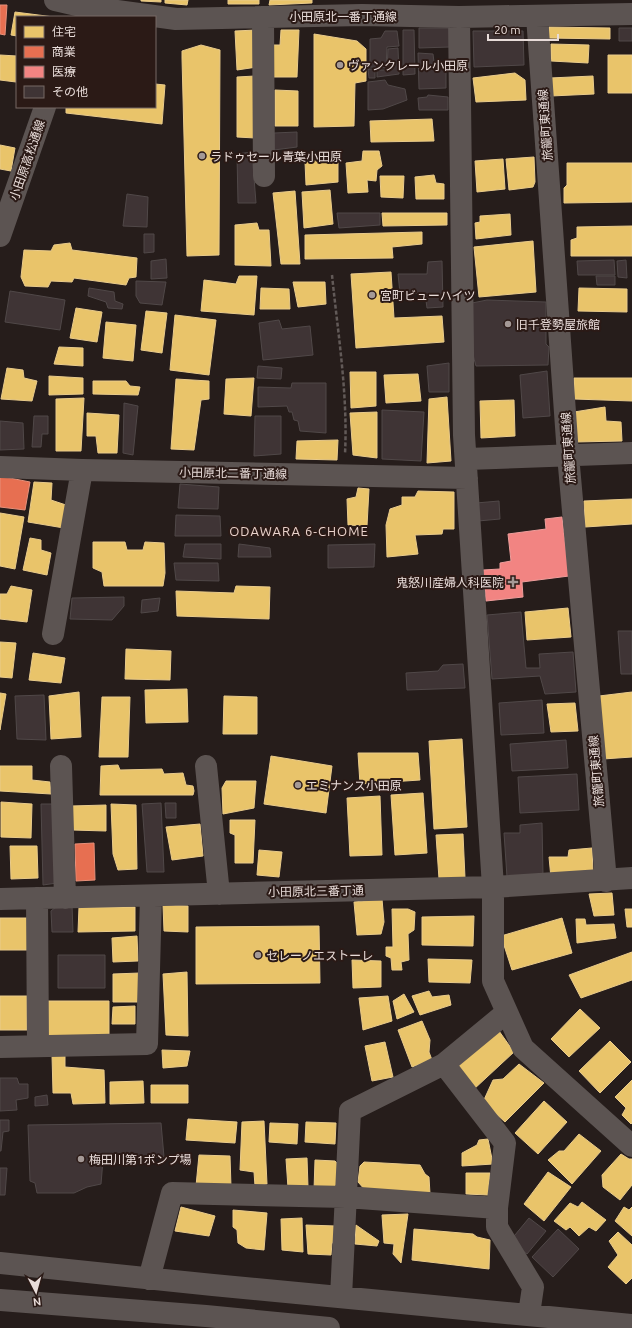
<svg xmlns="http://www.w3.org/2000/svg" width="632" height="1328" font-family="Ubuntu,'Noto Sans JP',sans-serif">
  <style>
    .homes { fill: #e9c46a; stroke: #e9cb8b }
    .shops { fill: #e76f51; stroke: #e7907a }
    .health { fill: #f28482; stroke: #ef9e9c }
    .building { fill: #3f3435; stroke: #504848 }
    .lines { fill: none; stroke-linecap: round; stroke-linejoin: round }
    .path { stroke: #625a58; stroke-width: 2.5; stroke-dasharray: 4 2; stroke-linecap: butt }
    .minor { stroke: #5c5452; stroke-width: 22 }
    .poi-dot { fill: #a49996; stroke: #2b1a16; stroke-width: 1.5 }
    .labels { text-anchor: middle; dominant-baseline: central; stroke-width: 4; stroke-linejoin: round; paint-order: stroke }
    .street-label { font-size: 12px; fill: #e8dcd9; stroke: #2b1a16 }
    .poi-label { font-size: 12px; fill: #e8dcd9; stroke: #2b1a16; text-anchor: start }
    .neighbourhood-label { font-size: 13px; letter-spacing: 1px; fill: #ead3cc; stroke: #2b1a16 }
  </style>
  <rect width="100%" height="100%" fill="#261d1b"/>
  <path class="homes" d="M141,0H161V2L141,1Z
    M165,0H188L187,5L165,3Z
    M228,0H259V4H228Z
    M270,0H312V3L269,5Z
    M15,12L54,17H17V36L11,35Z
    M549,27L610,28V39L548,38Z
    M256,30L257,67L237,70L235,31Z
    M281,30H299L297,77H271L272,45H280Z
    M314,34L357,41L366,49V81L355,83L354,126L314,127Z
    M551,44L589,45L588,63L551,61Z
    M201,45L220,50L219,255L187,256L182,58V51Z
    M0,55L17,56L16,82L0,80Z
    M608,55H632V93H608Z
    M515,73L525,80L526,100L476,102L473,78Z
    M255,76V138L237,137V77Z
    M593,76L594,94L551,96L550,78Z
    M155,84L165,85L162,124L66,113V107H155Z
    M275,90L298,91V126H275Z
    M432,119L434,141L371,142L370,121Z
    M0,145L15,148L11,171L0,169Z
    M363,151H379L382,166L377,170L376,181L367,180L368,192L348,193L346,163L362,161Z
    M534,157L535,182L533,187L509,190L506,159Z
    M338,158V182L306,185L305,162Z
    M503,159L505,189L477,192L475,161Z
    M567,163H632V202L564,203V188L567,185Z
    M434,175L436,183L444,184V199H416L415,177Z
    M380,176H404L403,198L381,197Z
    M330,190L333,224L304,228L302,192Z
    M295,191L300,264H281L273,193Z
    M382,213H447V225L383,226Z
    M510,214L511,235L476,239L475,223L480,222V216Z
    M257,223L259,230H269L271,266L235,265V225Z
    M632,226V256H571V240L577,238V227Z
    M422,232V244L392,247L393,258L305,259V235Z
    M533,241L536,292L479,297L474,247Z
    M70,243L72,250L137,258L136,277L129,278L126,285L74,278L72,282L51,281L48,287L25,286L21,277L24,250L51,251L54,245Z
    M391,272L394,318L442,316L444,342L356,348L351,274Z
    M239,276H257L254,315L201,311L204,280L236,284Z
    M293,282H325L326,304L298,307Z
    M261,288L289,289L290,309H260Z
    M579,288L627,289V312L578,311Z
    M76,308L102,312L97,342L70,338Z
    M146,311L167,313L162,353L141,350Z
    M175,315L216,320L209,375L170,370Z
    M106,322L136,325L133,361L103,358Z
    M59,347L83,348V366L54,364Z
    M7,368L23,370L24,378L37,381L32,401L1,399Z
    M350,372H376V406L351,408Z
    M418,374L421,401L386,403L384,375Z
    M49,376L83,378V394L49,395Z
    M254,378L251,416L224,414L226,379Z
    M574,378H632V401L574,399Z
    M176,379L209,381V399L201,400L194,450L171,449Z
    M93,381H126L130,386L140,387L138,395L93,394Z
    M447,397L451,461L427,463L429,399Z
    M84,398L81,451H56V399Z
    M514,400L515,436L481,438L480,401Z
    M605,407L606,421L621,422L622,441L576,442L574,412Z
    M377,412V458L353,455L350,413Z
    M87,413L119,415L117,453H98L96,436H87Z
    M338,440L337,460L296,459L297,441Z
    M34,482L52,483L51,500L66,505L64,528L28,522Z
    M358,488L369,489L367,526L348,525L347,499L356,497Z
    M418,491L454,492V529H443L442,534L415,535L418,554L387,557L386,525L390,509L402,505V497H415Z
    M632,499V524L585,527L584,501Z
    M0,513L24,517L15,569L0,566Z
    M30,538L41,540V550L51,553L47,575L23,570Z
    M93,542H125L127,550H143L145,542L164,543L165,573L163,586H104L102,572L93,568Z
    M11,586L32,590L27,622L0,619V594H7Z
    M236,586L270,587L269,619L177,616L176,591L234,593Z
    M568,608L571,637L527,640L525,612Z
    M0,642L16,643L12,678L0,677Z
    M126,649L171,651L170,680L125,679Z
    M33,653L65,658L61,683L29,680Z
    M187,689L188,722L146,723L145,690Z
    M79,692L81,737L51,739L49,696Z
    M632,692V757L603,759L599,696Z
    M0,693L6,694L0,730Z
    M224,696L257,697V734H223Z
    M102,697H130L128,757H99Z
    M575,703L578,731L551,732L547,704Z
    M462,739L467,827L434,829L429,741Z
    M358,753H418L420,780L360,784Z
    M271,756L332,766L326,813L264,804Z
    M118,765L120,770L162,769L164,774L183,773L186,785L193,786L194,791L193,795H100L101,766Z
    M0,766H32V780L50,782L51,794L0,791Z
    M226,781H256L254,808L223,814L222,788Z
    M423,793L427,853L395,855L391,795Z
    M380,796L382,855L350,856L347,798Z
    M1,802L32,804L31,838L1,837Z
    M111,804L136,805L137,869L118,870L113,854Z
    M106,805V831L72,830L71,806Z
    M230,820H255L253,863H235V835L230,833Z
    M200,824L203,856L172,860L166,827Z
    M463,834L465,878L439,879L436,835Z
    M10,846H37L38,878L11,879Z
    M592,848L593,874L551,878L549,857H568L569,850Z
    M259,850L282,852L279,877L257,875Z
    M612,893L614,915L594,916L589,894Z
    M382,899L384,922L381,934L357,935L354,902Z
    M163,905L188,906V932L164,931Z
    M79,907H135V931L78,932Z
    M392,909H408L415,912L414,930L408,934L409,960L401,962L402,970H392L391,958L386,956V947H393Z
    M625,909H632V927H627Z
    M474,916L473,946L422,945V917Z
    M0,918H29V950H0Z
    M562,918L572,953L512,970L501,936Z
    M576,919H585L586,925L614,924L616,938L577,943Z
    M319,926L320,983L196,984V927Z
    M137,936L138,961L113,962L112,938Z
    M632,952V980L581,998L569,975Z
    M428,959L472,960L470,983L429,982Z
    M352,960L381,961V987L353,988Z
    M187,972L188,1036L166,1035L163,974Z
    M140,973V1002H113V974Z
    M429,991L432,997L449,995L451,1005L420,1015L412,996Z
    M404,994L414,1012L397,1019L393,1001Z
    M0,996H27V1030H0Z
    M388,996L392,1021L363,1030L359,998Z
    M44,1001H109V1036H44Z
    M135,1006V1024H112L113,1007Z
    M580,1009L600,1028L569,1057L551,1039Z
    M422,1021L430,1040L429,1052L432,1060L412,1067L398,1030Z
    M499,1031L514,1052L473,1090L458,1066Z
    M610,1041L631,1062L600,1093L579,1071Z
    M385,1042L393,1077L372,1081L365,1046Z
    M162,1050L190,1051L187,1066L163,1068Z
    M52,1055L65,1056V1067L104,1070L105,1103L73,1104L71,1093H53Z
    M519,1064L544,1083L505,1122L483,1102L493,1080L503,1079Z
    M632,1080V1123L631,1124L622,1115L626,1108L615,1097Z
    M143,1081L144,1103L110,1104V1082Z
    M151,1085H188V1103H151Z
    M544,1101L567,1122L538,1154L515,1133Z
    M188,1119L237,1122L235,1143L186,1140Z
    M264,1121L267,1184L255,1186L254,1172L240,1170L242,1122Z
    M306,1122L336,1123L335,1144L305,1142Z
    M270,1123L298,1124L297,1144L269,1142Z
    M579,1134L601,1151L572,1184L548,1160L559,1151H564Z
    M488,1139L493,1164L462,1166V1153L477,1145L479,1140Z
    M621,1154L629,1159H632V1185L620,1200L603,1187L602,1175Z
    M199,1155L230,1156L231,1187L196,1186Z
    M307,1158L308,1187L288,1188L286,1159Z
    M315,1160L335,1161L339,1165L338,1191L314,1190Z
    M364,1162L420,1165L425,1174L429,1177L430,1194L366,1191L358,1182L360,1166Z
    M548,1172L571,1187L544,1221L524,1204Z
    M466,1173H490L488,1195L466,1194Z
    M582,1202L606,1220L596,1231L589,1227L579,1236L570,1227L566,1230L554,1221L570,1203L578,1207Z
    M181,1207L215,1216L209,1236L175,1231Z
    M624,1207L629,1210L632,1207V1236L615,1221Z
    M233,1210L267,1213L264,1250L246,1248L238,1243L237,1230L233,1227Z
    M408,1214L401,1263L393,1254L394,1244L384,1243L382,1215Z
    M302,1218L303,1252L282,1250L281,1219Z
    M306,1225L336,1226L335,1242L332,1243L331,1255L308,1254Z
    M356,1225L379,1241L377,1246L355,1244Z
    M414,1229L473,1234L477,1237L490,1240L489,1269L412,1260Z
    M618,1232L632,1245V1278L626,1284L608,1267L618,1255L609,1241Z"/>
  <path class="shops" d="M0,5H7L5,35L0,34Z
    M0,476L30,482L25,510L0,507Z
    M94,843L95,880L76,881L75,844Z"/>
  <path class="health" d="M562,517L569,576L522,582L523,597L486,601L483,570L500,569V563L511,561L508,534L546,529L545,519Z"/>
  <path class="building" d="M419,28H450V47L419,48Z
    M619,28H632V41H619Z
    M403,30H414L415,74L403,75Z
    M385,31H397L399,46L387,47L386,68L370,67V39L381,38Z
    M473,31H523L524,65L474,67Z
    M398,48L399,74L377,77V70H387L388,49Z
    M418,53L433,54L434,62L446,63V88L419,89Z
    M368,69H375V78H369Z
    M385,80L388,85L405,89L407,100L383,109L368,110V82Z
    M428,95L448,97V110H419L418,98L427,97Z
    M297,132V147L274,150V133Z
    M252,152L256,203H238L237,154Z
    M127,194L148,197L147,227L123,226Z
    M337,213H380V225L339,228Z
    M144,234H154V252L144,253Z
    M166,259L167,278L151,279V261Z
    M614,260L615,275H578L577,261Z
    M626,260L627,278L618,277L617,261Z
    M442,261L443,307L427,308L425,293H400L398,274H427L428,262Z
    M596,276H615V285H597Z
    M136,281L166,282L162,305L140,303L136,296Z
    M89,288L114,292L115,301L123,304L122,309L108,308L106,302L88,296Z
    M10,291L65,300L60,330L5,322Z
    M487,300L546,302V344L549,347L548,365L476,366L473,355L472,303Z
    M279,320L282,329L310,326L313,355L263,360L259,323Z
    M449,363V392H429L427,366Z
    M258,366L282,368L281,379L257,378Z
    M547,371L550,416L523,418L520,375Z
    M292,383H326V433L300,431L298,421L294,420L292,412H289L287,406L258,407V387L291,388Z
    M124,403L138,406L133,455L123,453Z
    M382,410L424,412L421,461L382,459Z
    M34,416H48V434H42L41,447H32Z
    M255,416H281V454L254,456Z
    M0,421L23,423L24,449L0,450Z
    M180,484L219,487L218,509L178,508Z
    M499,501L500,519L478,521L476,503Z
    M176,515L220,516L221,536H175Z
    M185,544H221V559L183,557Z
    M239,544L270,548L271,557H238Z
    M375,544L374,567L328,568V545Z
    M174,563H218L219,581L176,580Z
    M124,597V606L112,620L70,619L72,598Z
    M160,598L158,611L141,613L142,600Z
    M521,612L526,668H540L539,654L573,652L576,692L545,694L540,676L492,679L487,615Z
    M618,631H632V674H621Z
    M463,664L465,688L407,690L406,673L438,671L443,665Z
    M44,695L46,740L17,739L15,696Z
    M542,700L544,733L501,735L499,703Z
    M566,740L568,768L512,771L510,744Z
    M577,774L579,810L520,813L518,777Z
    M161,803L164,872H147L142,804Z
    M165,803H176V818H166Z
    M41,804H55L57,883L43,885Z
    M542,823L543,875L507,877L504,833H520V825Z
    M72,905L73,932H52L51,911L57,906Z
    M58,955H105V988H58Z
    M0,1078H17L19,1084H28V1098L16,1100L17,1110L0,1111Z
    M47,1095L48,1105L35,1106V1097Z
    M0,1120H9V1131L3,1132L1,1151H0Z
    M161,1123L164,1157L103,1160L101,1184L87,1187L74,1193H37L35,1183L30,1181L28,1125Z
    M0,1168H7L5,1195H0Z
    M529,1218L546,1231L527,1254L510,1241Z
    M558,1229L579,1249L553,1277L532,1257Z"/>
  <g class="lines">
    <path class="path" d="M332,275C338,334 348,395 345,454"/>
    <path class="minor" d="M55,0L81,6L176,19L362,15L459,17L632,14
      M537,16L568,455L606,881
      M263,17L264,176
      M459,17L464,435L493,887V981L523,1048L632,1146
      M0,236L45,107
      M467,459L632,453
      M0,467L82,470L467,478
      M53,634L82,470
      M61,766L65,898
      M206,766L219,894
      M37,898L38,1046
      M0,899L493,887L632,878
      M0,1047L147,1044L151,896
      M444,1064L505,1143L497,1208V1227L533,1287L529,1314
      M0,1263L213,1285L632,1325
      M149,1279L172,1193L346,1197L497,1208
      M341,1297L350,1111L444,1064L507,1012
      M0,1300L206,1316L329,1328"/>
  </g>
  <g class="poi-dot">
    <circle cx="340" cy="65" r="4"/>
    <circle cx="202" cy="156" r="4"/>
    <circle cx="372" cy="295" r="4"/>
    <circle cx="508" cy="324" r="4"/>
    <path d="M511 576h4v4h4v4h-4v4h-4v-4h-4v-4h4z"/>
    <circle cx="298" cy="785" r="4"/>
    <circle cx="258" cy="955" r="4"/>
    <circle cx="81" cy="1159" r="4"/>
  </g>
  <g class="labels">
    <g class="street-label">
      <text x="343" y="16">小田原北一番丁通線</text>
      <text transform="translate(545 125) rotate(-94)">旅籠町東通線</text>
      <text transform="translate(27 160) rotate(-71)">小田原高松通線</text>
      <text transform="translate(568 448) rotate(-94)">旅籠町東通線</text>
      <text transform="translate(233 473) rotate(1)">小田原北二番丁通線</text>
      <text transform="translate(596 771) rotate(-95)">旅籠町東通線</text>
      <text transform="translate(316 891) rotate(-1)">小田原北三番丁通</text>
    </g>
    <g class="poi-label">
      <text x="348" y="65">ヴァンクレール小田原</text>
      <text x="210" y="156">ラドゥセール青葉小田原</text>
      <text x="380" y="295">宮町ビューハイツ</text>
      <text x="516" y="324">旧千登勢屋旅館</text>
      <text x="504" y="582" text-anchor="end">鬼怒川産婦人科医院</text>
      <text x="306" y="785">エミナンス小田原</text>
      <text x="266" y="955">セレーノエストーレ</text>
      <text x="89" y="1159">梅田川第1ポンプ場</text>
    </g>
    <g class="neighbourhood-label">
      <text x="299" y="531">ODAWARA 6-CHOME</text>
    </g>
  </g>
  <rect x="16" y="16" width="140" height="92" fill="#2b1a16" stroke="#776864"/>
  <rect x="24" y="26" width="20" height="12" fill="#e9c46a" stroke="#776864"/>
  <text x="52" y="36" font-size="12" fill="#e8dcd9">住宅</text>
  <rect x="24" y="46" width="20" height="12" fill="#e76f51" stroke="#776864"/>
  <text x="52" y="56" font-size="12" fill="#e8dcd9">商業</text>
  <rect x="24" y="66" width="20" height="12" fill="#f28482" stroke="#776864"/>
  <text x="52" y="76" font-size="12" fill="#e8dcd9">医療</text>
  <rect x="24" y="86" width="20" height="12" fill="#3f3435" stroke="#776864"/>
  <text x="52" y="96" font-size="12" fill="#e8dcd9">その他</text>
  <g transform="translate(36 1292) rotate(174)" stroke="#2b1a16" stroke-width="3" paint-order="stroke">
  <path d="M0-3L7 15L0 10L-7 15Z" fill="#e8dcd9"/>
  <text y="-6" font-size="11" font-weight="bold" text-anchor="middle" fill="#e8dcd9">N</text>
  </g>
  <path d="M488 34v6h70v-6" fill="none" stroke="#e8dcd9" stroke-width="2"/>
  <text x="494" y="34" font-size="12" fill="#e8dcd9" stroke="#2b1a16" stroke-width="3" paint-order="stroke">20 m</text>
</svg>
